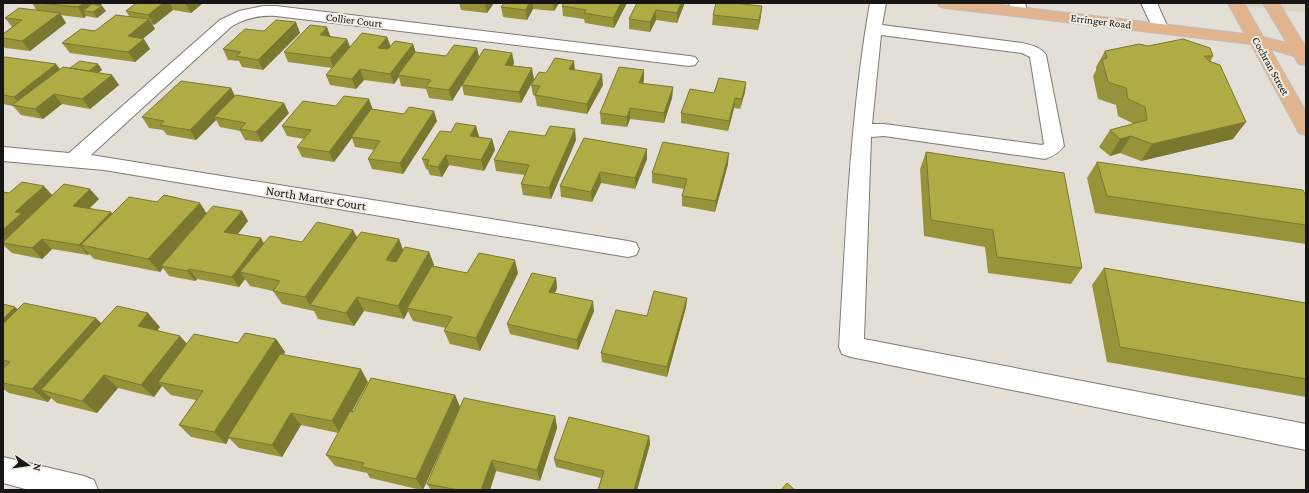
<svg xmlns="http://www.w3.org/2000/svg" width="1309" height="493" font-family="'Crimson Pro',serif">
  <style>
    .built { fill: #dbd3c5 }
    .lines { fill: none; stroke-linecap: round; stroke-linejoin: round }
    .minor-casing { stroke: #7f7b74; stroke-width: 2 }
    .major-casing { stroke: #bebebd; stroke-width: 2 }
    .minor { fill: #fff; fill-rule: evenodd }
    .major { fill: #e2b48d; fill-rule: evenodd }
    .wall { fill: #96933b }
    .shaded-wall { fill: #7a7830 }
    .building { fill: #afab45; stroke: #7a7830 }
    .labels { text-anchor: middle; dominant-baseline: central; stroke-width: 4; stroke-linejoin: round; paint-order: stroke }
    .far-street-label { font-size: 11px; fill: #181614; stroke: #f0ece4 }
    .street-label { font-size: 13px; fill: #181614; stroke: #f0ece4 }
  </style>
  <rect width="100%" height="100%" fill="#e3dfd7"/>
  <path class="built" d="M1216,3H1306V13Z"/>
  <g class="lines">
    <g class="minor-casing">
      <path id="minor" d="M870,3H886L882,25L1022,43C1031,45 1041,47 1046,55L1064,146C1059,153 1053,156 1045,159L884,136L871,137L864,339L1306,424V450L851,357L842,354L839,347C846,232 850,116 870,3ZM881,35L1022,53L1030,57L1044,144L1042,145L884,124H872Z
        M1009,3H1025L1027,11L1025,14L1019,16L1013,14Z
        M1141,3H1157L1168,28L1166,31L1160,33L1154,31Z
        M263,6H276L689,56L695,57L698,61L695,65L689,66L276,16C259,15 246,18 232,26L91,155L628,241L636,243L639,249L636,255L628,257L104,170L3,161V147L69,153L220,20L239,11Z
        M3,457L84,476L94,480L98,490H29L3,483Z"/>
    </g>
    <g class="major-casing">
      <path id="major" d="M937,3H985L1245,34L1228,3H1244L1263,37L1287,43L1263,3H1279L1306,48V65L1299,64L1294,56L1270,49L1306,112V135L1299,133L1297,129L1251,44L945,8L939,6Z"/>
    </g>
    <use href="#minor" class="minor"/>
    <use href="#major" class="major"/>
  </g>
  <path class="wall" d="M32,3H103L100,6H102L106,11L97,18L86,16L84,18L60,15L66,23L30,51L5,48L3,45V34L12,27L5,18L37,11Z
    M136,3H203L191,13L173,10L154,25L152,24L155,29L143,38L150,49L135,62L70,53L62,43L95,31L129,16L126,11Z
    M459,3H494L487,13L461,10Z
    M504,3H559L554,11L533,9L527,20L503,17L501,7Z
    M627,3L614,28L585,23L584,19L563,16L562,6Z
    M637,3L684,5L677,23L656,20L650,32L629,29V19Z
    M713,15L761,16L758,30L712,25Z
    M264,31L300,33L263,70L242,67L239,61L228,60L223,49Z
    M331,37L350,47L387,37L390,46L413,44L416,53L446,56L477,48L479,57L512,53L514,63L513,66L534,79L521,103L464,95L462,85L452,101L429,98L426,89L401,86L399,77L394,84L364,80L356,89L330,85L326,75L332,68L288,62L284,52Z
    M1148,46L1213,56L1210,62L1233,139L1141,161L1120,153L1110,156L1099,147L1110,130L1134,124L1118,116L1116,105L1098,99L1093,76L1096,70V67L1105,51Z
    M3,58L56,64L60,69L98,64L102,70L98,73L112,75L119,85L90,109L62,104L43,119L21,115L13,106L3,104Z
    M575,70L603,85L587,114L537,106L535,96L533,95L531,85L546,73Z
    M644,70V80L643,84L673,87L672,98L664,123L630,119L627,127L601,124L600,113Z
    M746,82L745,92L740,109L734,108L728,131L681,123V113L714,93Z
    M231,88L235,96L289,113L262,142L245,140L240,131L220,127L216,120L196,140L167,135L163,130L149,128L142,117Z
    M336,106L373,109L437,121L403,174L372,169L368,159L374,150L355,147L352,138L334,162L302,157L297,147L304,139L287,136L282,126Z
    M476,126L479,137H478L492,139L495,150L484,171L449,165L442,177L430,175L428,170L426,169L422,159L451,132Z
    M576,140L551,199L523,195L521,184L525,175L496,171L494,160Z
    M647,149V159L635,189L601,183L592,202L561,197L560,186Z
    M926,152L1082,268L1071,284L988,273L985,247L924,236L920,169Z
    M1097,162L1306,196V244L1095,213L1087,178Z
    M728,164L715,212L682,206V196L684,189L652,183V173Z
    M3,192L9,193L52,196L99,199L89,208L113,214L207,213L242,211L248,221L238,234L264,243L302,242L353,230L357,237L399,239L403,250L429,252L434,265V266L467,273H518L480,351L450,344L444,331L446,328L413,321L408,311L404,319L364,311L354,326L318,319L314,311L282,304L273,291L250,286L245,279L239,287L197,279L195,281L169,276L163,268L160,272L94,259L89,254L88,255L52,249L42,259L12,253L3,245Z
    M1104,268L1306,303V397L1107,362L1092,285Z
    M556,278L557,288L555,293L594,311L578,350L510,334L507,324Z
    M687,298L686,307L667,377L602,362L601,353L647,316Z
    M3,304L15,307L17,309L102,324L160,327L157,330L187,344L238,343L276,339L285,352L283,355L368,382L352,411L455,395L460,407L423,490H421L370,478L367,473L335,466L326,455L338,433L301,425L282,457L239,448L229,438L226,444L191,437L179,425L196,400L171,395L162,386L154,397L118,388L97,413L57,403L51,398L48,402L9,393L3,389Z
    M555,416L557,428L540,481L496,471L490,490H431L427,484Z
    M649,436L650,444L637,490H598L601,478L556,467L554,459Z"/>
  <path class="shaded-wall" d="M84,3H103L91,12L83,11L86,16L84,18L78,7Z
    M163,3H170L173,10L154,25L148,15Z
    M185,3H203L191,13Z
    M485,3H494L487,13Z
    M529,3H533V9L527,20L526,10Z
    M553,3H559L554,11Z
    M621,3H627L614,28L613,18Z
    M681,3H685L684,5L677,23V13Z
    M102,6L106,11L97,18L93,12Z
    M762,6L761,16L758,30L759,20Z
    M656,10V20L650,32V22Z
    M60,13L66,23L30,51L22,41Z
    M149,19L155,29L134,46L128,36Z
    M296,22L300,33L263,70L258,60Z
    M327,27L331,38L320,35Z
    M387,37L391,47L381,58L378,48Z
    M144,39L150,49L135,62L128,52Z
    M347,39L351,49L334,69L330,58Z
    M413,44L416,54L398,75L399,77L394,84L390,74Z
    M477,48L479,58L452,101L449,90Z
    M512,53L514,63L507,75L505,65Z
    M574,61L575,71L569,69Z
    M56,64L64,75L22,107L14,97Z
    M98,64L102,70L89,79L85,74Z
    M532,68L534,79L521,103L519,92Z
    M360,69L364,80L356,89L352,79Z
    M644,70V80L639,93V83Z
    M602,74L603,85L587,114V104Z
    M112,75L119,85L90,109L82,99Z
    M746,82L745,92L740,109L742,99Z
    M673,87L672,98L664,123V113Z
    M231,88L236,99L214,117L216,120L196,140L190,130Z
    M54,94L62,104L43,119L35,109Z
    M735,98L734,108L728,131L729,121Z
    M369,99L373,110L351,137L352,138L334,162L329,152Z
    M284,103L289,113L262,142L256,132Z
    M630,108V119L627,127V117Z
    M434,111L437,121L403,174L400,163Z
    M1246,122L1233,139L1141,161L1152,144Z
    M476,126L479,137L473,147L470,136Z
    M575,129L576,140L551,199L549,188Z
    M1131,136L1120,153L1110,156L1120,139Z
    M492,139L495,150L484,171L481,160Z
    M647,149V159L635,189V178Z
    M729,153L728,164L715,212L716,201Z
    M446,155L449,165L442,177L438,167Z
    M600,172L601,183L592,202L591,192Z
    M44,186L53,196L6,244L3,241V230L15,212Z
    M90,189L99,199L82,216L73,206Z
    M200,203L209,217L161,266L163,268L160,272L148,259Z
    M242,211L248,221L231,242L224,232Z
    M111,212L120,222L81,245L89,254L88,255L79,245Z
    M353,230L360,244L310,305L314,311L305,297Z
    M261,238L267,249L240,272L245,279L239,287L232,277Z
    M42,239L52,249L42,259L32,248Z
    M399,239L404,253L392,274L386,260Z
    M429,252L434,265L410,308H407L408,311L404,319L398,306Z
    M515,260L518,273L480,351L476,338Z
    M189,269L197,279L195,281L187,271Z
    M556,278L557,288L551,302L549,292Z
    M357,297L364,311L354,326L346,313Z
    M687,298L686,307L667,377V367Z
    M593,301L594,311L578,350L577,340Z
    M15,307L26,317L3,340V319Z
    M148,313L160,327L150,339L138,326Z
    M96,318L109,331L41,390L51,398L48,402L32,389Z
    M180,336L192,349L158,382L162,386L154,397L141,385Z
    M276,339L285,352L230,437H228L229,438L226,444L214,432Z
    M361,369L368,382L340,433L332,421Z
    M104,375L118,388L97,413L82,401Z
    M455,395L460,407L423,490L416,479Z
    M291,413L301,425L282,457L272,445Z
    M555,416L557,428L540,481L537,470Z
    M649,436L650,444L637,490H634Z
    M492,460L496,471L490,490H481Z"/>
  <path class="building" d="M39,3H84L78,7Z
    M136,3H163L148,15L126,11Z
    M504,3H529L526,10L501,7Z
    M564,3H621L613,18L584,13L586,10L562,6Z
    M637,3H681L677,13L656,10L650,22L629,19Z
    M716,3H733L762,6L759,20L713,15Z
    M92,4L102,6L93,12L83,11Z
    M19,8L60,13L22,41L3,38V34L22,20L5,18Z
    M116,15L149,19L128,36L144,39L128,52L62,43L81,29L95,31Z
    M276,20L296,22L258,60L236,56L241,52L223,49L245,29L264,31Z
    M310,25L327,27L320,35L347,39L330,58L284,52Z
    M362,33L387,37L378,48L388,49L395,41L413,44L390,74L360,69L352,79L326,75Z
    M1183,39L1210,48L1213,56H1204L1209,61L1220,65L1246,122L1152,144L1131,136L1120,139L1110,130L1147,120L1145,107L1128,99L1126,88L1108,82L1102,60L1107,58L1105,51L1139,44L1148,46Z
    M454,45L477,48L449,90L426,87L431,80L398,75L415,52L446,56Z
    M484,49L512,53L505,65L532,68L519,92L462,85Z
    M5,57L56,64L14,97L3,95V58Z
    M555,58L574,61L569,69L602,74L587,104L535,95L540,86L531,85L539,72L546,73Z
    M80,61L98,64L89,71L70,68Z
    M63,67L112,75L82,99L54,94L35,109L12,105Z
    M619,67L644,70L639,83L673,87L664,113L630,108L627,117L600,113Z
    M719,78L746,82L742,99L735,98L729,121L681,113L690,89L714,93Z
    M181,81L231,88L190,130L160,125L164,121L142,117Z
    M236,95L284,103L256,132L240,129L246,123L214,117Z
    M344,96L369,99L329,152L297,147L311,130L282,126L303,101L336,106Z
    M409,107L434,111L400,163L368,159L380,141L351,137L371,109L404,114Z
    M456,123L476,126L470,136L492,139L481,160L446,155L438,167L427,165L429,160L422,159L440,131L451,132Z
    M550,126L575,129L549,188L521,184L529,165L494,160L509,131L545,136Z
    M584,138L647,149L635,178L600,172L591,192L560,186Z
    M663,142L729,153L716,201L682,196L687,179L652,173Z
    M926,152L1064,173L1082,268L997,257L993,230L931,220Z
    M1097,162L1303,190L1306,196V225L1107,196Z
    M22,182L44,186L15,212L22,213L3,230V192L9,193Z
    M64,184L90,189L73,206L111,212L79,245L42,239L32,248L3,243V242Z
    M164,195L200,203L148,259L81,245L129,197L157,202Z
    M213,206L242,211L224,232L261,238L232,277L189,269L187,271L161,266Z
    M317,222L353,230L305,297L273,291L280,281L240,272L270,236L302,242Z
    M361,232L399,239L386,260L396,262L405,247L429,252L398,306L357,297L346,313L310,305Z
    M479,253L515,260L476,338L444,331L452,317L407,308L432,266L467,273Z
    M1104,268L1306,303V379L1120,347Z
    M532,273L556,278L549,292L593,301L577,340L507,324Z
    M654,291L687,298L667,367L601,353L616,310L647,316Z
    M24,303L96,318L32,389L3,383V369L10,362L3,360V324Z
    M3,304L15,307L3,319Z
    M117,306L148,313L138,326L180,336L141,385L104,375L82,401L41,390Z
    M245,333L276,339L214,432L179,425L203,391L158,382L194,334L238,343Z
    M280,354L361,369L332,421L291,413L272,445L228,437Z
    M371,378L455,395L416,479L362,467L364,463L326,455L350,411L353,412Z
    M464,398L555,416L537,470L492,460L481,490H458L427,484Z
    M569,417L649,436L634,490H598L604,471L554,459Z
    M787,483L795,490H781Z"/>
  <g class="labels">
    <g class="far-street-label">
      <text transform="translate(354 20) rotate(7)">Collier Court</text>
      <text transform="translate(1101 21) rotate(7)">Erringer Road</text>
      <text transform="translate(1271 66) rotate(61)">Cochran Street</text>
    </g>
    <g class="street-label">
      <text transform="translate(316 198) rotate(9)">North Marter Court</text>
    </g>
  </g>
  <rect width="1309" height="493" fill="none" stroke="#181614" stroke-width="8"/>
  <g transform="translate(28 465) rotate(103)" stroke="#f0ece4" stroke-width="3" paint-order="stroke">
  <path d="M0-3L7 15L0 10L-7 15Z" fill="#181614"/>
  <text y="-6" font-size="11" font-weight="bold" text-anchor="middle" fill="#181614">N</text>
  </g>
</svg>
